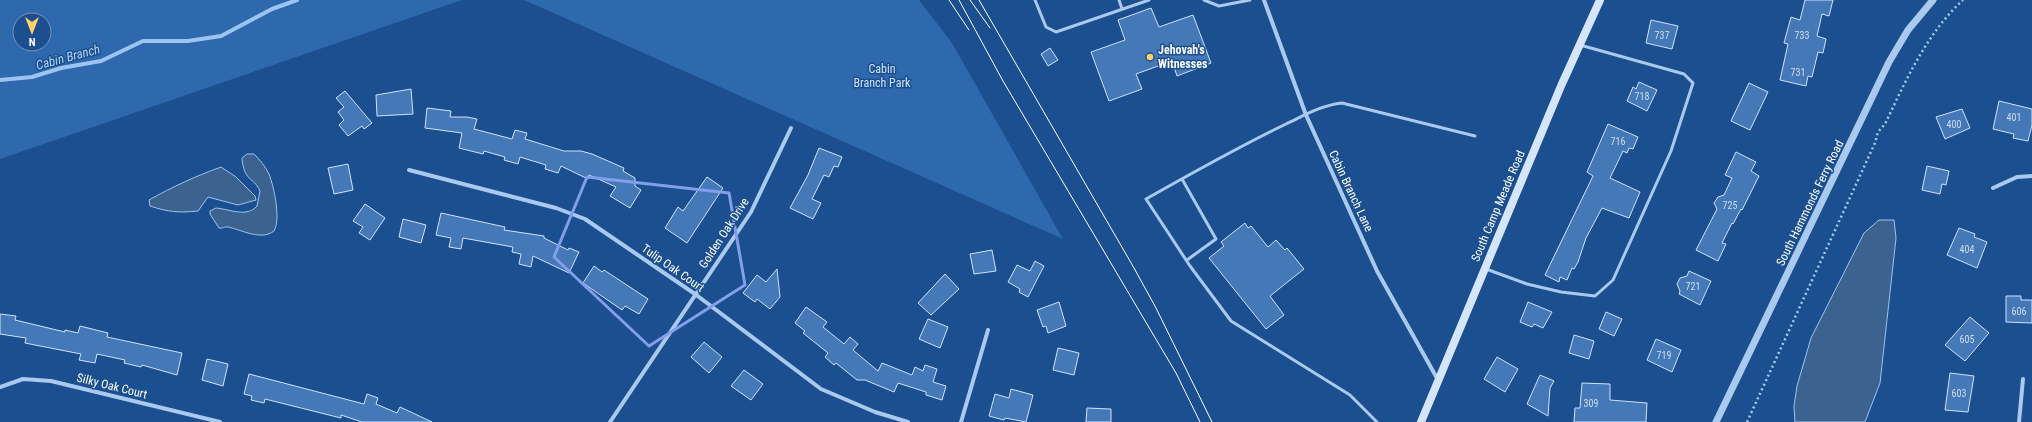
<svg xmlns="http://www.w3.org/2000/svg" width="2032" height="422" font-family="'Roboto Condensed',sans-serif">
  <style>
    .green { fill: #2e69ad; fill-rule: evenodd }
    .water { fill: #3c6290; stroke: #9cc4f0 }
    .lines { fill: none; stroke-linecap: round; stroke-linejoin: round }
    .stream { stroke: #9cc4f0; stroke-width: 4 }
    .building { fill: #4478b7; stroke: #cfe3fa }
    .path { stroke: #a9c9ee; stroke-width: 2.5; stroke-dasharray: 2 3; stroke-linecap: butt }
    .service { stroke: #a9c9ee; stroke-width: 3 }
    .minor { stroke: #a9c9ee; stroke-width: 4 }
    .tertiary { stroke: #a9c9ee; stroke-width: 7 }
    .secondary { stroke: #d6e6fa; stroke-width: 8 }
    .tram { stroke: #fff; stroke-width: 1 }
    .marked { fill: none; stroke: #839eea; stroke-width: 3; stroke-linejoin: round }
    .poi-dot { fill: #ffd166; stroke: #1b4f8f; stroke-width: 1.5 }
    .labels { text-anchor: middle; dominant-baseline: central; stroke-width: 3; stroke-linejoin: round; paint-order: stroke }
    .number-label { font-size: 10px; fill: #d0dded }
    .poi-label { font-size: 12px; font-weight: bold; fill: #fff; stroke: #1b4f8f; text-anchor: start }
    .park-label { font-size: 12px; fill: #cfe3fa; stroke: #1b4f8f }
    .street-label { font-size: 12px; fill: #fff; stroke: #1b4f8f }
    .water-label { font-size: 13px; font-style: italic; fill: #b5d3f5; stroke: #1b4f8f }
  </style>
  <rect width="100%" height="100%" fill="#1b4f8f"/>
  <path class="green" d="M0,0H462L0,159ZM20,20H44V44H20Z
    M524,0H919L952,43L1063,239Z"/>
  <path class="water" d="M247,154H254C260,160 265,166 269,174C274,187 281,219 274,231C261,241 242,230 228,227C224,226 223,229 219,228L210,214V211L216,208C229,209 247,218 257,206L260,191C253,176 244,182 242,158Z
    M221,167L236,177L255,196L256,200L238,205L208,197L198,211C179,213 168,212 150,206L149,200C172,187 196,176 221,167Z
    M1879,220H1894L1896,238L1880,383L1865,422H1795L1794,406L1797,386L1811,338L1864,233Z"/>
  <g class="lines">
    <path class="stream" d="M0,80L32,77L61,68L101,61L143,41H188L221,36L272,9L297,0"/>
  </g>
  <path class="building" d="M1805,0H1833L1829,16L1822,14L1817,36L1826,39L1823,53L1818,52L1812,77L1808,76L1806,86L1780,80L1788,44L1784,43L1791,17L1800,20Z
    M1151,8L1159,27L1193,15L1211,63L1177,76L1172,61L1136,74L1142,89L1109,101L1091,52L1125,40L1118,20Z
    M1651,20L1678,26L1672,49L1646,43Z
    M1050,48L1058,60L1048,66L1041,54Z
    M1639,82L1657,90L1647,111L1627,101L1633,87L1636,89Z
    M1749,83L1768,92L1750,130L1731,121Z
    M411,89L413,114L377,116L376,95Z
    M345,91L372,123L364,129L362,126L348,136L339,125L344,120L338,112L344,107L336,98Z
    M1999,101L2032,109V125L2028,141L2013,138L2014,134L1993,129Z
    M427,108L451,111L450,117H467L477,119L474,129L512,139L515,130L527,133L525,139L564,151H581L592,154L624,168L623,171L635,178V186L641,190L630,208L610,196L616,187L589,175L588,179L561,166L558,173L545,169L546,165L520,157L518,164L504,160L505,157L484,151L483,154L459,148L462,133L425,128Z
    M1962,109L1970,128L1945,139L1936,117Z
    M1608,124L1638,137L1633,149L1629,148L1627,153L1623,151L1610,178L1640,192L1629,218L1602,208L1586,238L1578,262L1574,269L1572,268L1567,280L1560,277L1559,282L1545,275L1593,176L1587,172Z
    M819,148L842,157L838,167L834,166L829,177L824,175L812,199L821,203L813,219L790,208L808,175Z
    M1736,152L1756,162L1751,171L1759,176L1742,210L1741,209L1733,224L1732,223L1722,243L1726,244L1718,261L1696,250L1717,209L1714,203L1718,197L1724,195L1732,178L1725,175Z
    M348,164L353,190L334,194L328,168Z
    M1927,166L1949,171L1946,185L1942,184L1940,194L1922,190Z
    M707,177L723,188L687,243L665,228L678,207L683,211Z
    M365,204L385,218L370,240L359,233L363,227L353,221Z
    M441,213L505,227L504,230L544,236V238L568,250L569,248L579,252L569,273L533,256L531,267L519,264L521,254L512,252L513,247L463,238L461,249L449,247L451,238L436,235Z
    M403,219L426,225L421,243L399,237Z
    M1245,223L1248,228L1251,226L1268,247L1276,240L1285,250L1287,248L1304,269L1270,296L1284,315L1266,329L1209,258L1224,246L1221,242Z
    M1959,228L1975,234L1974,237L1987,242L1977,268L1947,255Z
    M992,250L996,271L974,274L970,254Z
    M1035,261L1044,266L1028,297L1019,292L1020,289L1008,282L1017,265L1030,271Z
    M594,266L602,272L604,270L648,299L639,314L625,306L622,310L583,283Z
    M777,269L780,297L770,309L757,299L755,302L743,293L757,275L766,282Z
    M1689,271L1711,281L1700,305L1679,294L1680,291L1677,284L1680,278L1687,276Z
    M945,274L959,289L931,315L918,303Z
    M2006,296H2021V300H2032V323L2006,322Z
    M1059,302L1066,326L1048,333L1046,326L1043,327L1037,310Z
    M1528,302L1552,312L1543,328L1534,324L1532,327L1520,322Z
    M806,307L827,322L823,327L844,344L850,337L858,344L853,350L878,371L882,363L912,375L915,367L923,371L925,365L937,369L933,382L946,386L942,400L926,395V392L898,383L894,392L865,380H857L836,363L834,365L825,357L828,353L803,333L805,331L795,323Z
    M1606,312L1622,319L1614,336L1599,329Z
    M0,314L16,316L15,320L65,332V330L78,333L80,326L108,333L107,337L182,353L177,375L142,365L141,367L124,363L125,360L97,354L95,363L79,360L81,354L25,343L26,338L0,334Z
    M1970,317L1989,333L1965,361L1945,345Z
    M928,319L948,327L940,348L919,339Z
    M1574,335L1594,341L1589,359L1569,353Z
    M1656,339L1681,350L1672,372L1647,360Z
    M704,342L722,357L709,373L691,357Z
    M1058,348L1079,353L1074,375L1053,370Z
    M1497,357L1518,369L1505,392L1484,379Z
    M207,359L228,364L223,386L202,380Z
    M744,370L763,384L751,400L731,386Z
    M1950,373L1974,376L1968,412L1945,410Z
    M249,374L364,404L367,394L378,398L376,404L397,413L400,407L432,422H362L341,415V418L265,399L264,403L251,400L252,396L244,394Z
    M1540,375L1554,381L1550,388L1548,416L1527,404Z
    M1582,383L1610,384V400L1647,403L1646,422H1574L1575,408H1580Z
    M1011,389L1033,395L1026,422L1005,418L1004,420L989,416L995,394L1009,398Z
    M1087,408L1111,409V422H1086Z"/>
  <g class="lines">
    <path class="path" d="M1747,422L1875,143L1878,132L1885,124C1906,80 1927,33 1963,0"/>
    <path class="service" d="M1035,0L1046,27L1056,32L1149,0
      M1119,0L1122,9
      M1204,0L1219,6L1250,0
      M1182,179L1216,239L1187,260
      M1486,269L1527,284L1561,292L1595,296L1613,280L1671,151L1693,83L1684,74L1580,45
      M1377,422L1350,395L1231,321L1190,266L1146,199C1192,173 1238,147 1286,124C1303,116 1322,105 1342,103L1475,136"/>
    <path class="minor" d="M1264,0L1306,115L1377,271L1438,380
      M409,170L556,208L585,219L695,294L821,389L875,412L908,422
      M1993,188L2017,177L2032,176
      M0,387L23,379L51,381L220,422
      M610,422L751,212L791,128
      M961,422L988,330
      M2019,422L2023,379"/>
    <path class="tertiary" d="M1716,422L1889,62L1908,30L1933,0"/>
    <path class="secondary" d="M1421,422L1561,86L1600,0"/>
    <path class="tram" d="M949,0L969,30
      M959,0L1003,81L1176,373L1200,422
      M970,0L990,28
      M979,0L1134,268L1156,308L1212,422"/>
  </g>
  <path class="marked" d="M587,177L729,193L745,285L649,346L554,257Z"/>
  <circle class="poi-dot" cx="1150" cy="57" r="4"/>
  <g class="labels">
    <g class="number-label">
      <text x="1662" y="35">737</text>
      <text x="1802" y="35">733</text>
      <text x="1798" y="72">731</text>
      <text x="1642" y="96">718</text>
      <text x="2014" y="117">401</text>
      <text x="1954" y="124">400</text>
      <text x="1618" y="141">716</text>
      <text x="1730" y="205">725</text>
      <text x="1967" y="249">404</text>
      <text x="1693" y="286">721</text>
      <text x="2019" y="311">606</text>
      <text x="1967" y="339">605</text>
      <text x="1664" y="355">719</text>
      <text x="1959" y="393">603</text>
      <text x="1591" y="403">309</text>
    </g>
    <g class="poi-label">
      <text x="1158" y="50">Jehovah's<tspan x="1158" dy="14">Witnesses</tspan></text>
    </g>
    <g class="park-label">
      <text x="882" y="69">Cabin<tspan x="882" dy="14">Branch Park</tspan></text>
    </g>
    <g class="street-label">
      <text transform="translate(1351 191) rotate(65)">Cabin Branch Lane</text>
      <text transform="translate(1810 203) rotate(-64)">South Hammonds Ferry Road</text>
      <text transform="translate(1498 206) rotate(-67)">South Camp Meade Road</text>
      <text transform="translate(724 233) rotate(-57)">Golden Oak Drive</text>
      <text transform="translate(673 268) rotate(35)">Tulip Oak Court</text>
      <text transform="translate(112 386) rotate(14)">Silky Oak Court</text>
    </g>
    <g class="water-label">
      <text transform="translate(68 57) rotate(-15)">Cabin Branch</text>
    </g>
  </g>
  <g transform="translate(32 32) rotate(180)"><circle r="19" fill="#1b4f8f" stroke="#7695bc"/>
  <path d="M0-3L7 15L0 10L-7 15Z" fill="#ffd166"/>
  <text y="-6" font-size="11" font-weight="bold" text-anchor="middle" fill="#ffffff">N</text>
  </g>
</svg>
